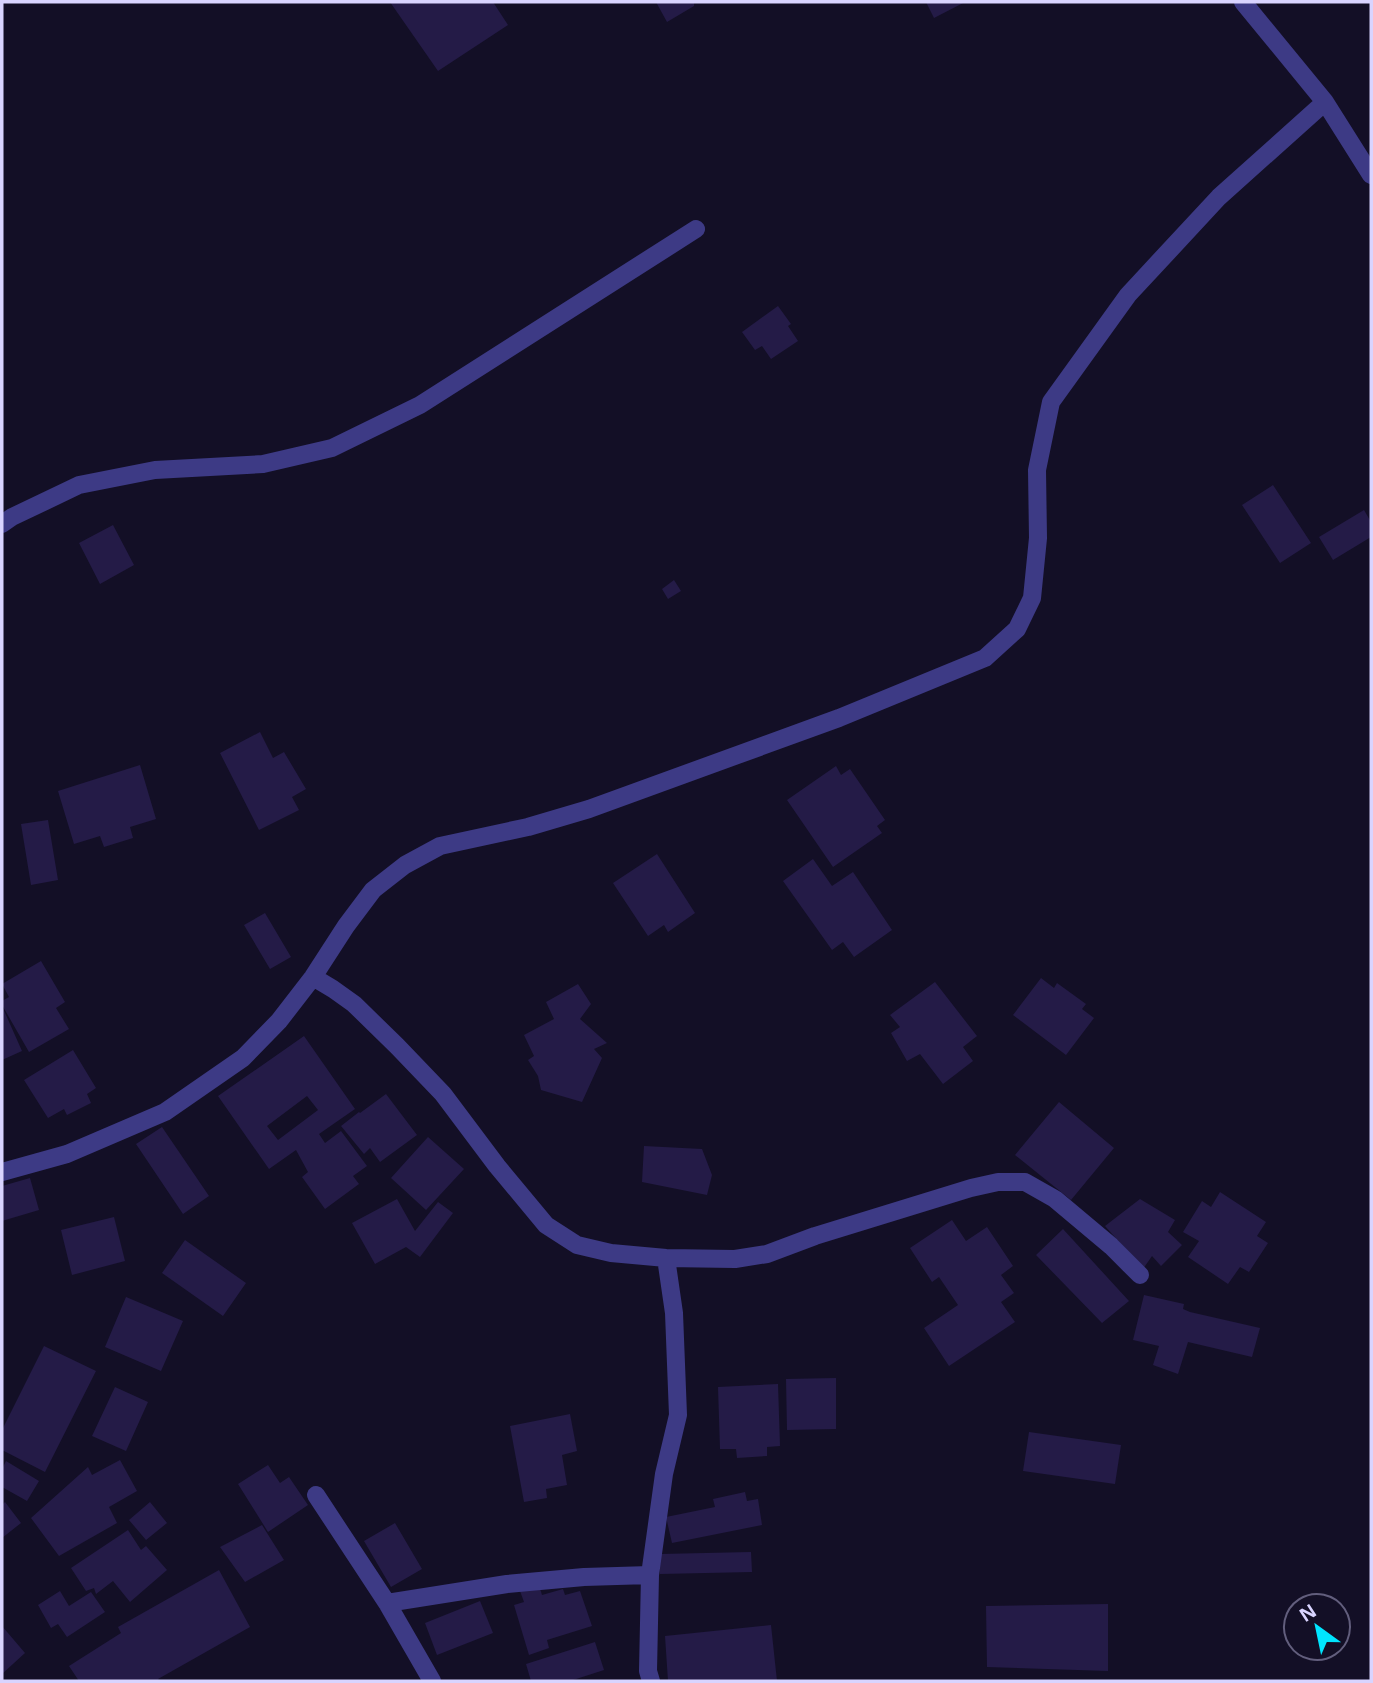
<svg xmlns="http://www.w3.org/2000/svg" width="1373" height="1683" font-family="'Open Sans',sans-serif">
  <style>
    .building { fill: #241b47; fill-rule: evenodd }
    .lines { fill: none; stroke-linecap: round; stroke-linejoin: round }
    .minor { stroke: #3d3a85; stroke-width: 18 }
  </style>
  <rect width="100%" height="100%" fill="#130f26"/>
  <path class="building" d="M390,2H493L508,25L438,71Z
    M656,2H694V6L667,22Z
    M926,2H965L934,18Z
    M778,306L791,324L788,326L798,341L771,359L762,346L755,350L742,332Z
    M1273,485L1311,543L1280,563L1242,505Z
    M1364,510L1371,522V537L1333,560L1319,537Z
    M113,525L134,565L100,584L79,543Z
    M674,580L681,591L668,599L662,589Z
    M260,732L273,758L284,752L306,789L292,797L299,810L259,830L220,753Z
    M140,765L156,819L130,827L133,838L104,847L100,836L74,844L58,791Z
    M836,766L841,775L850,769L885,820L877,826L882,833L833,867L787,800Z
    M48,820L58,880L31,885L21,824Z
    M657,854L695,913L668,932L664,925L648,936L613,883Z
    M813,859L832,886L853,872L892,930L854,957L843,942L832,950L783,881Z
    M265,913L291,957L270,969L244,925Z
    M41,961L65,1002L56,1008L69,1029L29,1052L2,1005V1001L9,997L2,984Z
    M1041,978L1054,988L1057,983L1086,1004L1082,1009L1094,1018L1066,1055L1013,1015Z
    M935,982L977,1036L963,1047L973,1061L943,1084L920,1054L907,1061L891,1033L900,1027L890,1015Z
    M578,984L591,1004L580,1019L607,1043L594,1049L602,1058L582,1102L541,1090L538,1076L528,1060L534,1056L524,1035L554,1019L546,1002Z
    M2,1006L22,1051L2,1060Z
    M304,1036L355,1109L319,1134L325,1143L341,1131L367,1166L353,1176L359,1184L325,1209L302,1177L308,1172L296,1150L269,1169L218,1096ZM307,1096L318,1110L278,1140L267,1126Z
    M73,1050L96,1088L87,1094L91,1103L67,1115L64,1109L48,1118L24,1080Z
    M386,1094L417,1135L380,1162L370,1148L364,1154L341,1126L359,1112L360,1113Z
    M1059,1102L1114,1148L1071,1200L1015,1155Z
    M162,1127L209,1196L183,1214L136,1144Z
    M428,1137L464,1169L426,1210L391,1178Z
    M644,1146L702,1149L712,1175L707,1195L642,1182Z
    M30,1178L39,1210L2,1221V1186Z
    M1220,1192L1266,1222L1257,1236L1268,1243L1249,1272L1240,1267L1228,1284L1188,1257L1199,1241L1183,1232L1202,1201L1211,1207Z
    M397,1199L415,1231L438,1202L453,1213L420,1257L406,1247L375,1264L352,1223Z
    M1140,1199L1175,1220L1168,1232L1182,1245L1161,1266L1152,1256L1143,1269L1105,1226Z
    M114,1217L125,1261L72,1275L61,1230Z
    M952,1220L966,1241L987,1227L1013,1266L1001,1275L1014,1293L1001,1302L1015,1322L949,1366L924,1328L958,1305L939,1277L932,1282L910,1248Z
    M1063,1229L1129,1301L1102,1323L1036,1255Z
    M185,1240L246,1283L223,1316L162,1273Z
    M1144,1295L1184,1304L1183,1309L1190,1312L1260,1328L1252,1357L1188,1342L1178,1374L1153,1365L1159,1346L1133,1340Z
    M126,1297L183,1321L161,1371L105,1347Z
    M44,1346L96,1371L45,1472L2,1450V1430Z
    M836,1378V1429L787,1430L786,1379Z
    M778,1384L780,1446L767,1447V1456L737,1458L736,1449H720L718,1387Z
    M115,1387L148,1402L126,1451L92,1436Z
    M570,1414L577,1451L562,1455L567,1485L546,1489L547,1498L524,1502L510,1426Z
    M1029,1432L1121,1445L1115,1484L1023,1471Z
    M120,1460L137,1491L109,1507L117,1523L59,1556L31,1518L88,1467L92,1475Z
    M6,1461L39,1481L27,1501L2,1487V1469Z
    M268,1465L280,1483L289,1477L308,1505L268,1532L238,1484Z
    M745,1492L747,1501L758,1499L762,1525L672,1543L666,1517L715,1507L713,1499Z
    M5,1502L21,1523L2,1538V1505Z
    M150,1502L167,1523L146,1540L129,1520Z
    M395,1523L422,1569L391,1587L364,1541Z
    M262,1525L284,1560L245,1582L220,1547Z
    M128,1530L141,1550L146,1546L167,1570L130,1602L113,1581L96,1594L94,1588L86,1591L71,1568Z
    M751,1552L752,1572L660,1574V1554Z
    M219,1570L250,1627L158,1679L160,1681H79L69,1666L121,1633L118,1627Z
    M539,1585L542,1595L563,1589L565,1595L580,1591L592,1626L547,1640L549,1648L529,1655L514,1605L524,1602L520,1591Z
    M60,1591L69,1606L91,1592L105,1612L67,1637L58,1624L51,1628L38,1605Z
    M480,1601L493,1633L437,1655L425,1623Z
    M1108,1604V1671L987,1667L986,1606Z
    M771,1625L777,1681H668L665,1636Z
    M2,1626L25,1653L2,1674Z
    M595,1642L604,1670L570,1681H531L526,1664Z"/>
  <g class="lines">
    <path class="minor" d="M1243,2L1325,102L1371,175
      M2,524L12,517L79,485L155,470L263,464L332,448L420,405L696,229
      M313,977L333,989L354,1004L397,1046L443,1094L497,1166L546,1225L577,1245L611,1253L666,1258L735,1259L767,1254L815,1236L971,1188L998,1182H1025L1055,1199L1111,1246L1140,1275
      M2,1172L67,1154L165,1112L243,1058L279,1021L313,977L346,926L373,890L405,865L440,846L528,827L589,809L839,718L985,658L1017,629L1032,598L1038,538L1037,470L1051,402L1128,295L1219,197L1325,102
      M316,1495L387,1603L432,1681
      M387,1603L507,1584L584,1577L650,1575
      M651,1681L648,1671L650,1575L664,1474L678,1415L674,1313L666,1258"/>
  </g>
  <rect width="1373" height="1683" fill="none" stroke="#d9d4ff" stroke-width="7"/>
  <g transform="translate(1317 1627) rotate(327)"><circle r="33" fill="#130f26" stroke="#625e7d" stroke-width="2"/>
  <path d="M0-5L12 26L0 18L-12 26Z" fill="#00e5ff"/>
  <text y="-10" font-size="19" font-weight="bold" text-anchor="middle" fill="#d9d4ff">N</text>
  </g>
</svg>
